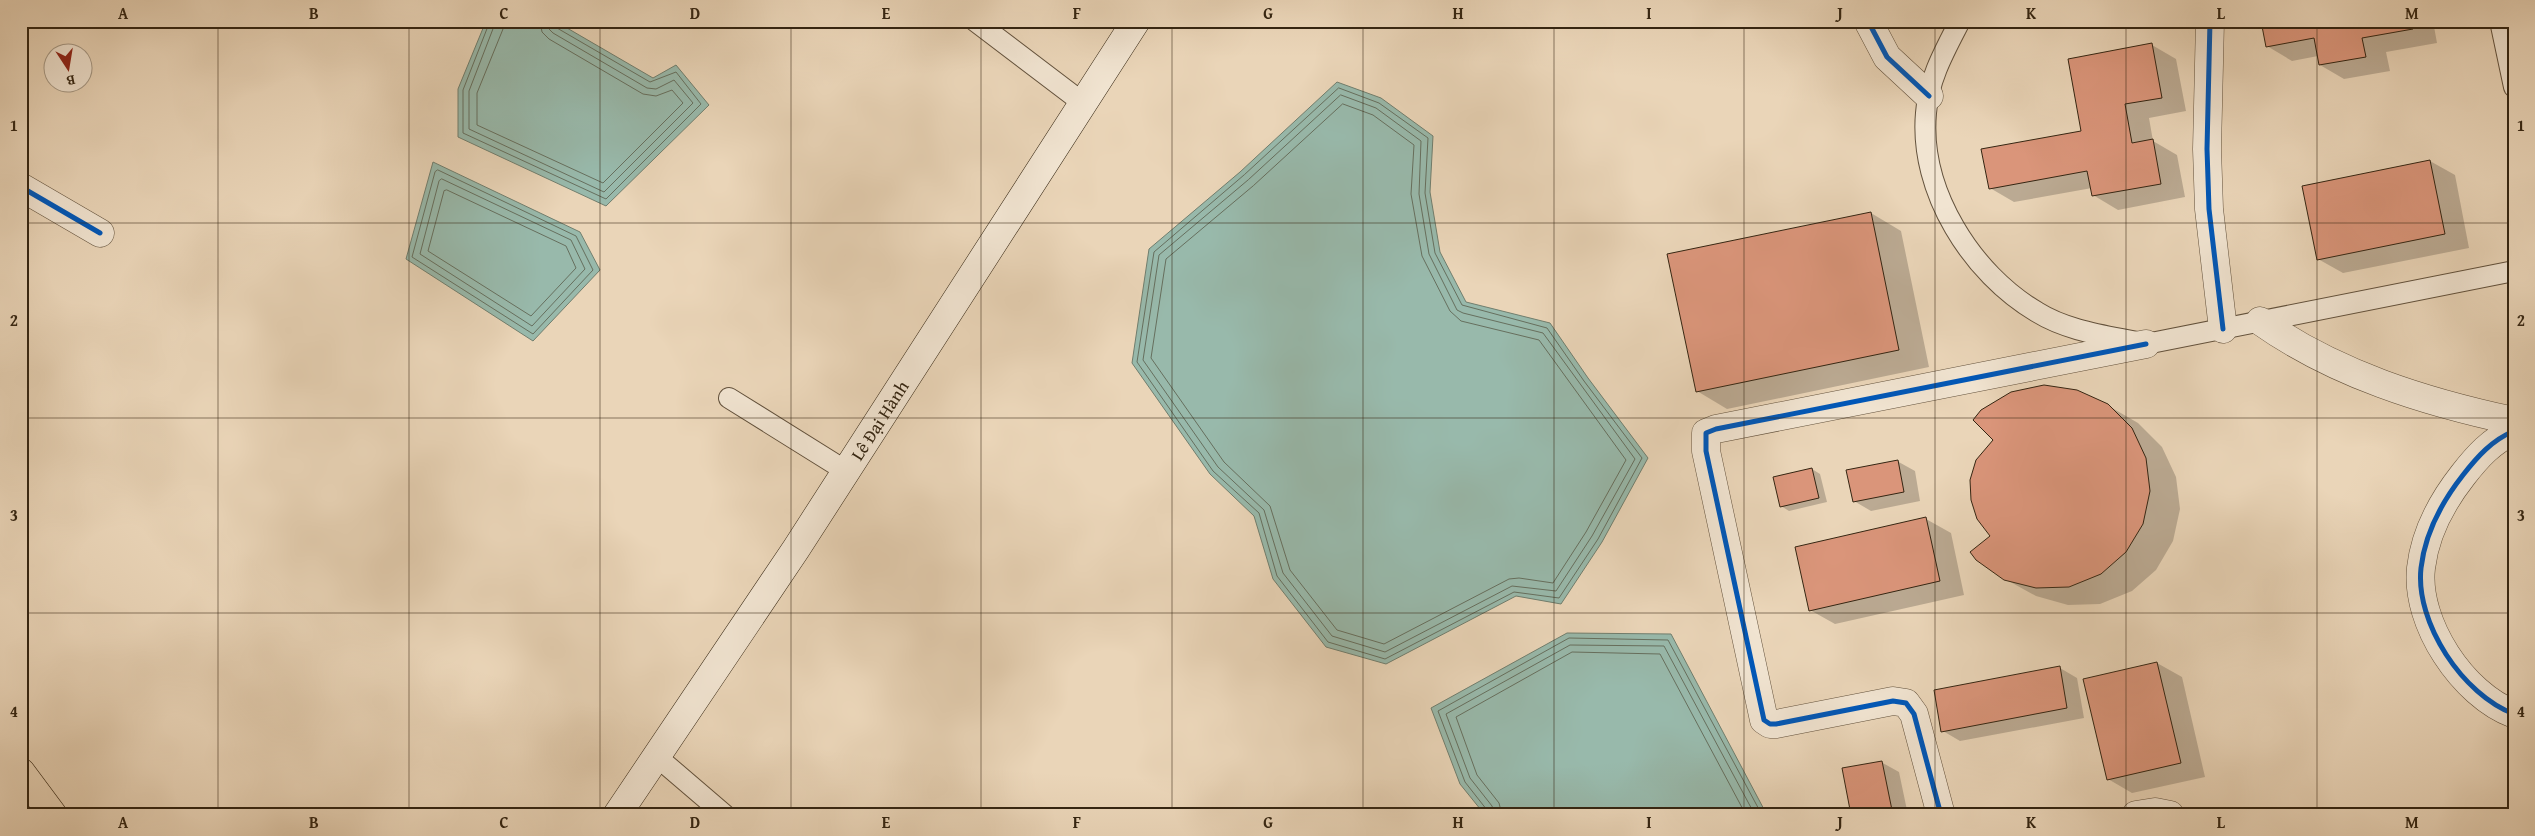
<svg xmlns="http://www.w3.org/2000/svg" width="2535" height="836" font-family="'Gentium Book Plus',serif">
  <style>
    .water { fill: #98b9ab; stroke: #707e6e }
    .shadow { fill: #0003 }
    .lines { fill: none; stroke-linecap: round; stroke-linejoin: round }
    .shore { stroke: #666f5e; stroke-width: 1 }
    .building { fill: #da957a; stroke: #342512 }
    .lane-casing { stroke: #62513c; stroke-width: 22 }
    .street-casing { stroke: #62513c; stroke-width: 29 }
    .secondary-casing { stroke: #342512; stroke-width: 29 }
    .primary-casing { stroke: #342512; stroke-width: 29 }
    .lane { stroke: #f1e4d1; stroke-width: 20 }
    .street { stroke: #f1e4d1; stroke-width: 28 }
    .secondary { stroke: #f1e4d1; stroke-width: 28 }
    .primary { stroke: #ead5b8; stroke-width: 28 }
    .cycleway-casing { stroke: #f1e4d1; stroke-width: 8 }
    .cycleway { stroke: #0057b8; stroke-width: 5 }
    .grid { fill: none; stroke: #342512; stroke-width: 1; stroke-opacity: 0.55 }
    .labels { text-anchor: middle; dominant-baseline: central; stroke-width: 4; stroke-linejoin: round; paint-order: stroke }
    .street-label { font-size: 18px; fill: #342512; stroke: #f1e4d1 }
    .neatline { fill: none; stroke: #342512; stroke-width: 2 }
    .grid-label { font-size: 16px; text-anchor: middle; font-weight: bold; fill: #342512 }
  </style>
  <rect width="100%" height="100%" fill="#ead5b8"/>
  <filter id="stains"><feTurbulence type="fractalNoise" baseFrequency=".004" numOctaves="4"/><feColorMatrix values="0 0 0 0 .2 0 0 0 0 .09 0 0 0 0 .02 0 0 0 .5 -.17"/></filter>
  <radialGradient id="worn" r=".72"><stop offset=".6" stop-color="#630" stop-opacity="0"/><stop offset="1" stop-color="#630" stop-opacity=".3"/></radialGradient>
  <path class="water" d="M486,21H555L653,78L676,65L709,105L606,206L458,137V89Z
    M1337,82L1381,98L1433,136L1430,192L1440,252L1466,302L1550,323L1588,378L1648,458L1602,542L1561,604L1516,596L1386,664L1326,647L1273,579L1254,516L1210,474L1132,363L1149,249L1240,172Z
    M433,162L580,232L600,270L533,341L406,259Z
    M1567,633L1671,634L1767,815H1485L1460,784L1431,708Z"/>
  <path class="shadow" d="M2262,21H2433L2437,43L2386,52L2390,71L2344,79L2320,65L2318,56L2292,61L2267,46Z
    M2152,45L2176,59L2186,111L2149,118L2153,141L2177,155L2185,197L2118,210L2093,195L2092,188L2014,202L1990,188L2083,132Z
    M2430,161L2455,175L2469,248L2343,273L2318,259Z
    M1871,213L1901,231L1929,367L1727,409L1697,391Z
    M2107,405L2138,423L2162,447L2176,477L2180,509L2173,541L2156,570L2132,591L2100,604L2068,605L2036,596L2005,579L1992,536Z
    M1897,461L1915,471L1920,501L1871,511L1854,501Z
    M1812,469L1820,474L1827,502L1789,511L1781,506Z
    M1926,519L1951,533L1964,595L1835,624L1810,610Z
    M2157,663L2182,677L2205,777L2132,793L2108,779L2085,680Z
    M2060,668L2077,678L2084,718L1960,741L1943,731Z
    M1881,762L1899,772L1908,815H1852Z"/>
  <g class="lines">
    <path class="shore" d="M490,21L463,90V133L606,199L701,104L676,72L650,82L557,28L554,21
      M496,21L469,91V129L604,192L693,103L674,80L656,89L647,88L553,33L548,28L547,21
      M504,21L503,29L477,93V125L603,183L683,103L672,90L656,96L643,94L549,39L542,32L540,21
      M1339,88L1379,103L1428,138L1425,193L1435,253L1462,305L1547,328L1584,381L1642,458L1598,539L1559,598L1514,592L1385,659L1328,642L1277,576L1259,513L1213,471L1137,362L1154,252L1244,175Z
      M1341,95L1376,108L1421,141L1419,194L1429,254L1457,310L1463,313L1543,333L1635,459L1592,536L1556,591L1512,586L1385,652L1332,636L1283,573L1264,510L1218,467L1143,360L1159,255L1248,180Z
      M1343,104L1373,115L1414,145L1411,194L1422,256L1450,311L1461,321L1539,340L1626,460L1586,532L1553,583L1519,578L1509,579L1384,644L1337,630L1290,570L1270,506L1224,462L1151,358L1166,259L1253,186Z
      M438,170L576,236L593,270L533,334L412,257L435,172Z
      M442,179L571,240L585,269L532,326L420,254L439,181Z
      M447,190L566,246L576,268L531,316L428,251L444,191Z
      M1488,815L1487,810L1465,782L1438,711L1569,638L1668,640L1762,815
      M1495,815L1492,806L1470,778L1446,714L1570,645L1664,646L1755,815
      M1502,815L1499,803L1477,775L1456,717L1572,652L1660,654L1746,815"/>
  </g>
  <path class="building" d="M2261,21H2411L2413,29L2362,38L2366,57L2319,65L2314,38L2266,47Z
    M2152,43L2162,98L2125,104L2132,143L2153,139L2161,184L2092,196L2087,171L1989,189L1981,149L2081,131L2068,59Z
    M2430,160L2445,234L2317,260L2302,186Z
    M1871,212L1899,350L1696,392L1667,254Z
    M2044,385L2077,390L2108,404L2132,428L2146,458L2150,491L2143,524L2126,552L2101,574L2069,587L2036,588L2004,580L1976,560L1970,552L1990,536L1977,519L1971,500L1970,480L1976,460L1993,440L1973,420L1981,410L2011,392Z
    M1898,460L1904,492L1853,502L1846,470Z
    M1812,468L1819,498L1780,507L1773,477Z
    M1926,517L1940,581L1809,611L1795,547Z
    M2157,662L2181,763L2107,780L2083,679Z
    M2060,666L2067,708L1941,732L1934,690Z
    M1882,761L1893,815H1851L1842,768Z"/>
  <g class="lines">
    <g class="lane-casing">
      <path id="lane" d="M975,21L1083,103
        M1960,21C1945,50 1928,80 1926,113C1919,191 1972,274 2037,312C2069,332 2110,336 2146,344L2514,271
        M2500,21L2514,87
        M729,398L846,471
        M656,756L725,815"/>
    </g>
    <g class="street-casing">
      <path id="street" d="M1868,21L1887,57L1929,96
        M2210,21L2207,149L2209,209L2223,329
        M21,187L100,233
        M2260,321C2335,374 2425,402 2514,421
        M2514,431C2492,440 2477,457 2463,475C2441,503 2425,533 2421,568C2415,623 2463,695 2514,714
        M1941,815L1914,714L1906,703L1893,701L1776,724H1770L1764,720L1706,451V433L1716,429L2146,344
        M2136,815L2155,812L2170,815"/>
    </g>
    <g class="secondary-casing">
      <g id="secondary">
        <path id="s1" d="M617,815L796,549L1136,21"/>
      </g>
    </g>
    <g class="primary-casing">
      <path id="primary" d="M21,772L53,815"/>
    </g>
    <use href="#lane" class="lane"/>
    <use href="#street" class="street"/>
    <use href="#secondary" class="secondary"/>
    <use href="#primary" class="primary"/>
    <g class="cycleway-casing">
      <path id="cycleway" d="M1868,21L1887,57L1929,96
        M2210,21L2207,149L2209,209L2223,329
        M21,187L100,233
        M2514,431C2492,440 2477,457 2463,475C2441,503 2425,533 2421,568C2415,623 2463,695 2514,714
        M1941,815L1914,714L1906,703L1893,701L1776,724H1770L1764,720L1706,451V433L1716,429L2146,344"/>
    </g>
    <use href="#cycleway" class="cycleway"/>
  </g>
  <path class="grid" d="M218,21V815M409,21V815M600,21V815M791,21V815M981,21V815M1172,21V815M1363,21V815M1554,21V815M1744,21V815M1935,21V815M2126,21V815M2317,21V815M21,223H2514M21,418H2514M21,613H2514"/>
  <g class="labels">
    <g class="street-label">
      <text stroke="none"><textPath href="#s1" startOffset="474">Lê Đại Hành</textPath></text>
    </g>
  </g>
  <rect width="2535" height="836" fill="none" stroke="#ead5b8" stroke-width="55"/>
  <g transform="translate(68 68) rotate(168)"><circle r="24" fill="#f1e4d1" stroke="#a59885"/>
  <path d="M0-4L9 19L0 12L-9 19Z" fill="#8f2418"/>
  <text y="-8" font-size="14" font-weight="bold" text-anchor="middle" fill="#342512">B</text>
  </g>
  <rect x="28" y="28" width="2480" height="780" class="neatline"/>
  <g class="grid-label">
    <text x="123" y="19">A</text>
    <text x="314" y="19">B</text>
    <text x="504" y="19">C</text>
    <text x="695" y="19">D</text>
    <text x="886" y="19">E</text>
    <text x="1077" y="19">F</text>
    <text x="1268" y="19">G</text>
    <text x="1458" y="19">H</text>
    <text x="1649" y="19">I</text>
    <text x="1840" y="19">J</text>
    <text x="2031" y="19">K</text>
    <text x="2221" y="19">L</text>
    <text x="2412" y="19">M</text>
    <text x="14" y="131">1</text>
    <text x="2521" y="131">1</text>
    <text x="14" y="326">2</text>
    <text x="2521" y="326">2</text>
    <text x="14" y="521">3</text>
    <text x="2521" y="521">3</text>
    <text x="14" y="717">4</text>
    <text x="2521" y="717">4</text>
    <text x="123" y="828">A</text>
    <text x="314" y="828">B</text>
    <text x="504" y="828">C</text>
    <text x="695" y="828">D</text>
    <text x="886" y="828">E</text>
    <text x="1077" y="828">F</text>
    <text x="1268" y="828">G</text>
    <text x="1458" y="828">H</text>
    <text x="1649" y="828">I</text>
    <text x="1840" y="828">J</text>
    <text x="2031" y="828">K</text>
    <text x="2221" y="828">L</text>
    <text x="2412" y="828">M</text>
  </g>
  <rect width="100%" height="100%" filter="url(#stains)"/>
  <rect width="100%" height="100%" fill="url(#worn)"/>
</svg>
